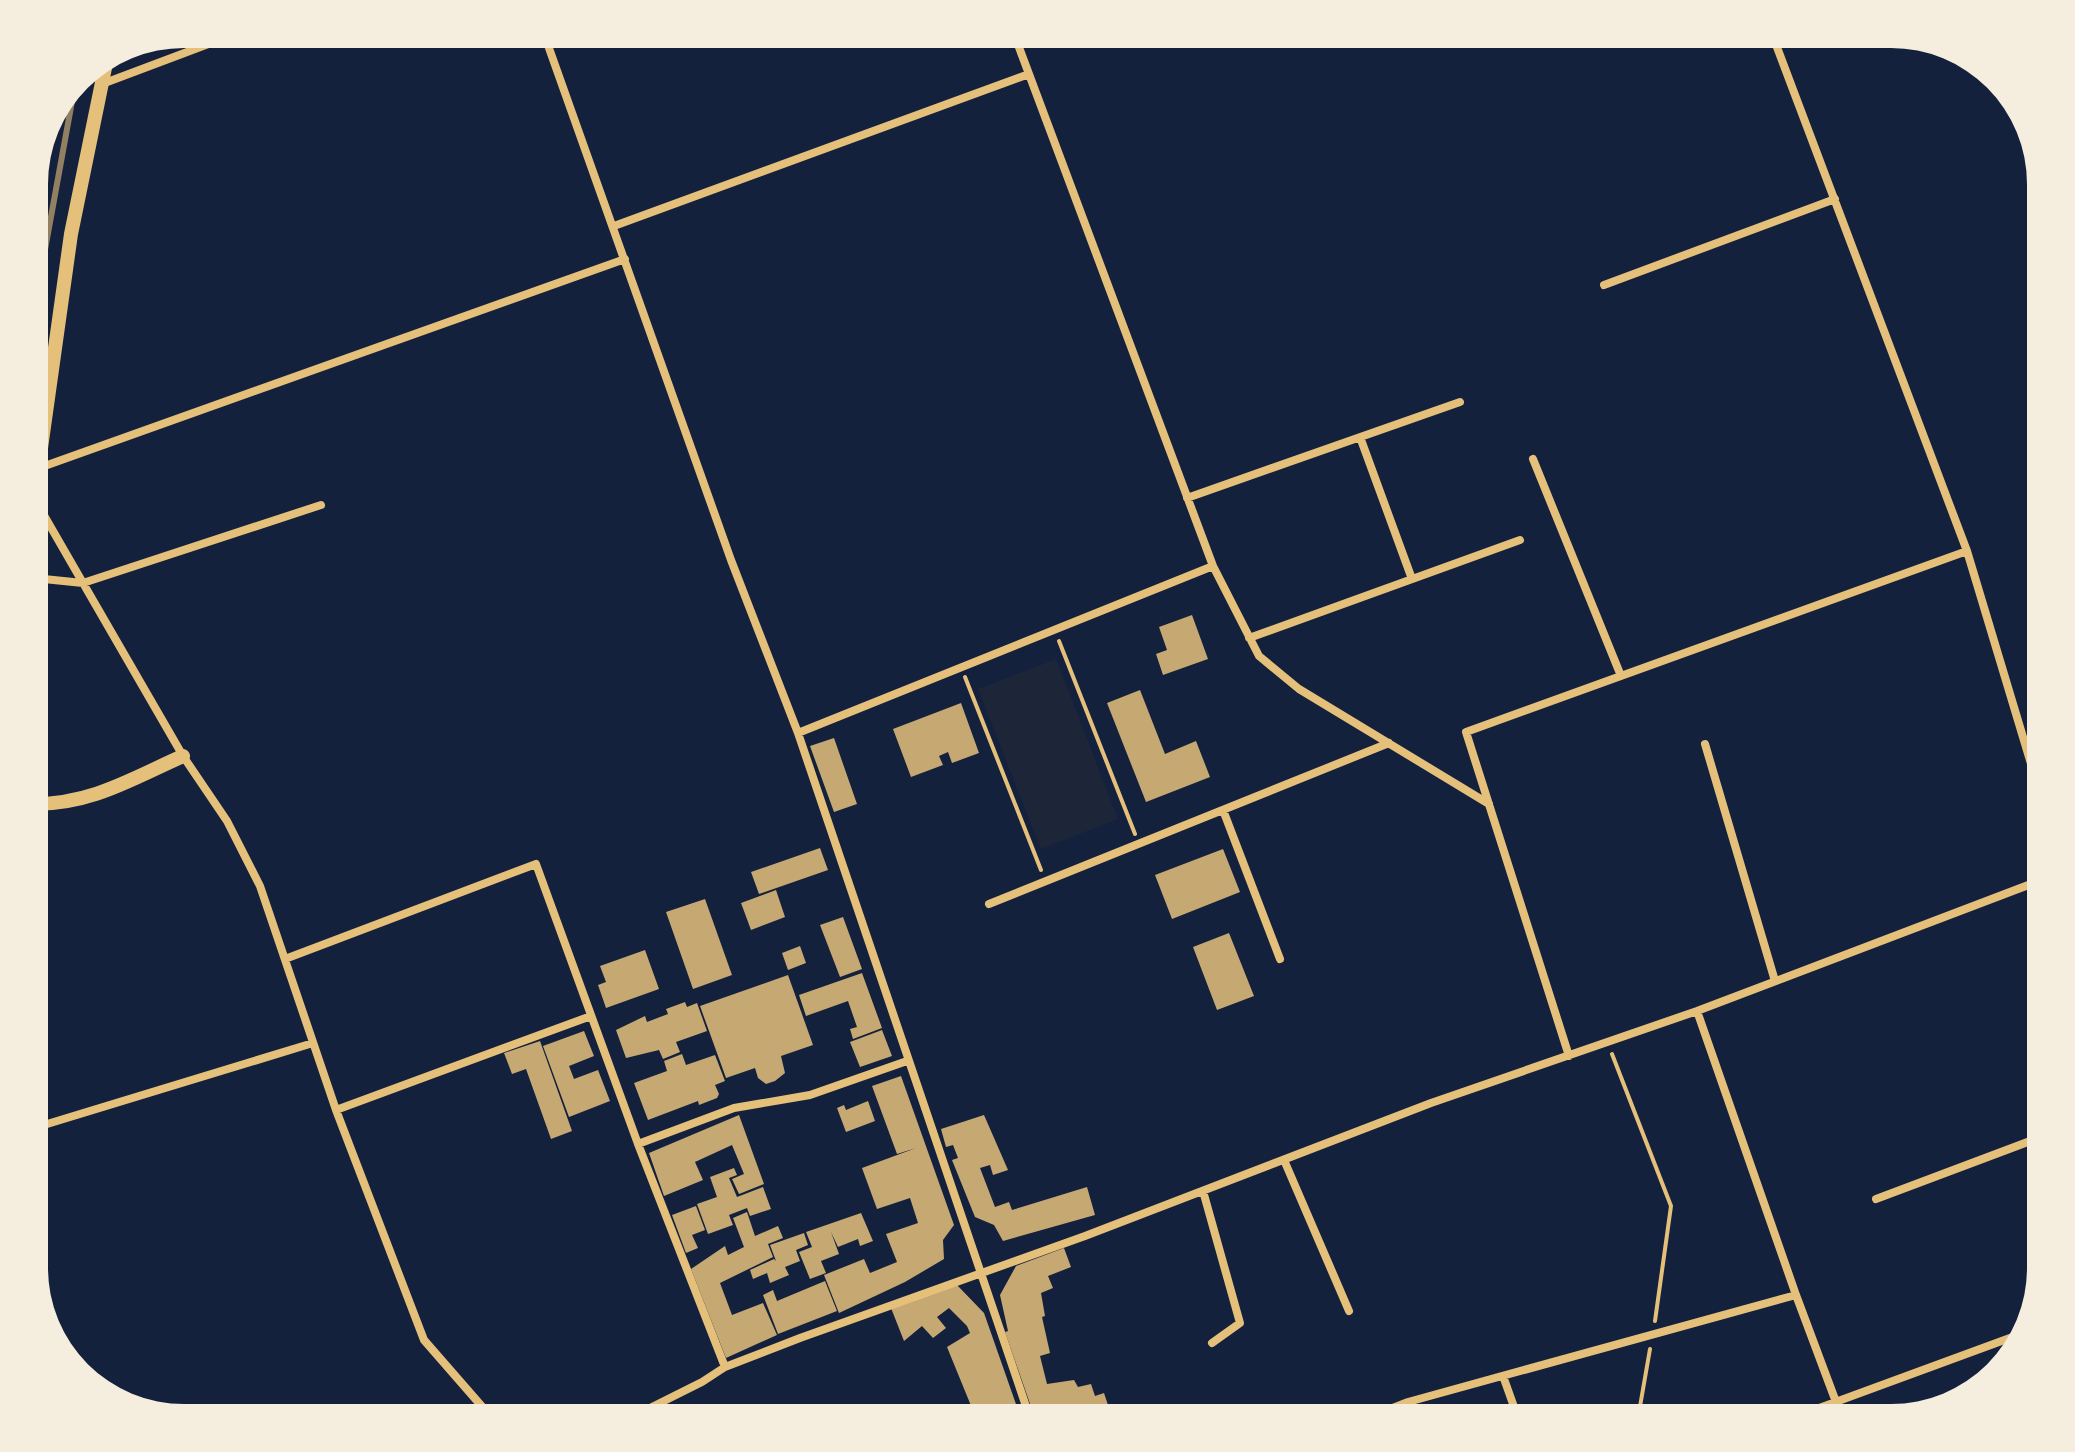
<svg xmlns="http://www.w3.org/2000/svg" width="2075" height="1452" font-family="'IBM Plex Sans',sans-serif">
  <style>
    .green { fill: #1d2539 }
    .building { fill: #c6a872 }
    .lines { fill: none; stroke-linecap: round; stroke-linejoin: round }
    .path { stroke: #e5c07b; stroke-width: 4 }
    .minor { stroke: #e5c07b; stroke-width: 8 }
    .tertiary { stroke: #e5c07b; stroke-width: 14 }
    .rail { stroke: #918062; stroke-width: 6 }
  </style>
  <rect width="100%" height="100%" fill="#14213d"/>
  <path class="green" d="M1056,659L1118,819L1041,849L978,689Z"/>
  <path class="building" d="M1192,615L1208,659L1163,675L1156,654L1167,650L1159,627Z
    M1140,690L1165,754L1196,741L1210,777L1146,802L1107,703Z
    M961,703L979,753L952,763L948,752L939,756L943,765L911,777L893,729Z
    M834,738L857,804L834,812L810,746Z
    M820,848L828,870L759,894L751,872Z
    M1223,849L1240,892L1172,919L1155,875Z
    M776,890L785,917L751,930L741,903Z
    M705,899L732,975L693,989L666,912Z
    M843,917L862,969L840,977L820,925Z
    M1229,933L1254,996L1217,1010L1193,947Z
    M800,946L806,963L788,970L782,953Z
    M645,950L659,989L606,1008L598,985L606,982L600,966Z
    M862,973L882,1028L853,1039L850,1029L857,1027L848,1001L806,1016L799,995Z
    M788,975L813,1045L781,1056L785,1073L775,1081L766,1084L758,1078L755,1068L726,1078L700,1006Z
    M685,1002L687,1007L697,1003L707,1031L676,1042L680,1052L663,1059L659,1050L626,1058L616,1030L645,1016L647,1022L668,1014L666,1009Z
    M882,1030L892,1056L860,1067L850,1042Z
    M584,1031L594,1056L569,1066L574,1079L598,1070L610,1101L569,1117L543,1046Z
    M540,1041L572,1131L551,1139L526,1069L512,1074L504,1053Z
    M682,1054L686,1065L715,1055L725,1081L715,1085L719,1094L717,1098L699,1105L698,1101L648,1120L634,1083L667,1071L664,1061Z
    M901,1076L954,1225L943,1240L944,1259L905,1282L839,1313L824,1275L864,1259L870,1273L897,1262L886,1234L918,1223L910,1198L877,1209L862,1168L916,1148L897,1154L872,1086Z
    M868,1101L875,1121L846,1132L837,1108L844,1105L846,1110Z
    M739,1115L764,1184L739,1194L732,1179L744,1174L732,1145L695,1162L703,1180L664,1196L649,1153Z
    M984,1115L1008,1170L993,1175L990,1165L980,1168L995,1207L1009,1202L1012,1210L1087,1187L1095,1215L1003,1241L994,1225L975,1217L952,1160L958,1158L953,1145L946,1147L941,1129Z
    M734,1168L737,1175L729,1178L737,1197L763,1187L771,1209L750,1216L747,1208L729,1215L733,1225L708,1234L697,1204L717,1197L710,1177Z
    M696,1206L705,1230L692,1235L698,1248L686,1253L672,1215Z
    M747,1212L755,1236L778,1226L783,1238L768,1244L773,1257L720,1283L732,1315L763,1303L777,1335L726,1358L691,1269L725,1246L728,1255L744,1247L733,1218Z
    M861,1213L873,1241L860,1246L858,1239L838,1247L831,1232L839,1254L821,1261L826,1273L810,1279L799,1252L812,1247L806,1232Z
    M804,1233L808,1245L796,1250L800,1261L785,1267L789,1275L770,1283L767,1273L753,1279L750,1270L774,1259L776,1261L770,1245Z
    M1064,1248L1071,1267L1048,1276L1053,1288L1041,1293L1045,1316L1042,1317L1050,1353L1040,1356L1047,1384L1074,1380L1078,1387L1091,1384L1095,1396L1104,1393L1110,1411L1096,1417L1093,1411L1074,1418H1035L1005,1332L1008,1331L1000,1295L1016,1266Z
    M825,1281L837,1311L778,1334L763,1295L773,1290L777,1301Z
    M957,1285L984,1313L1017,1407L976,1418L947,1347L970,1333L967,1326L949,1308L937,1317L946,1328L933,1338L922,1326L904,1341L891,1308Z"/>
  <g class="lines">
    <path class="path" d="M1059,641L1135,834
      M965,677L1041,870
      M1612,1054L1671,1206L1655,1321
      M1638,1418L1650,1349"/>
    <path class="minor" d="M544,34L731,560L798,733L1030,1418
      M1014,34L1213,566L1259,656L1299,689L1489,804
      M1772,34L1967,551L2041,797
      M102,84L235,34
      M614,226L1029,74
      M1604,285L1835,199
      M1360,437L1412,579
      M1533,459L1621,676
      M39,468L625,259
      M1187,498L1460,402
      M321,505L83,583L183,756L227,821L260,886L336,1110L424,1340L492,1418
      M34,578L83,583L34,498
      M1249,638L1520,540
      M798,733L1213,566
      M1705,744L1775,981
      M1223,810L1280,959
      M2041,883L2037,874L2041,861
      M989,904L1389,743
      M285,959L536,864L638,1144L725,1367
      M1697,1011L1796,1295L1842,1418
      M1569,1056L1466,732L1967,551
      M336,1110L591,1016
      M34,1128L313,1043
      M638,1144L734,1108L810,1095L907,1061
      M1284,1160L1349,1311
      M1203,1191L1240,1323L1212,1343
      M1876,1199L2041,1137
      M1503,1376L1518,1418
      M630,1418L702,1382L725,1367L800,1338L1085,1236L1431,1103L1697,1011L2039,881
      M1011,1418L1029,1415
      M1367,1418L1408,1402L1796,1295
      M1792,1418L2018,1335"/>
    <path class="tertiary" d="M34,498L71,234L106,63
      M34,804C92,804 131,779 183,756"/>
    <path class="rail" d="M34,223L55,110
      M34,310L75,85"/>
  </g>
  <path d="M0 0H2075V1452H0ZM184 48H1891A136 136 0 0 1 2027 184V1268A136 136 0 0 1 1891 1404H184A136 136 0 0 1 48 1268V184A136 136 0 0 1 184 48Z" fill="#f5edde" fill-rule="evenodd"/>
</svg>
